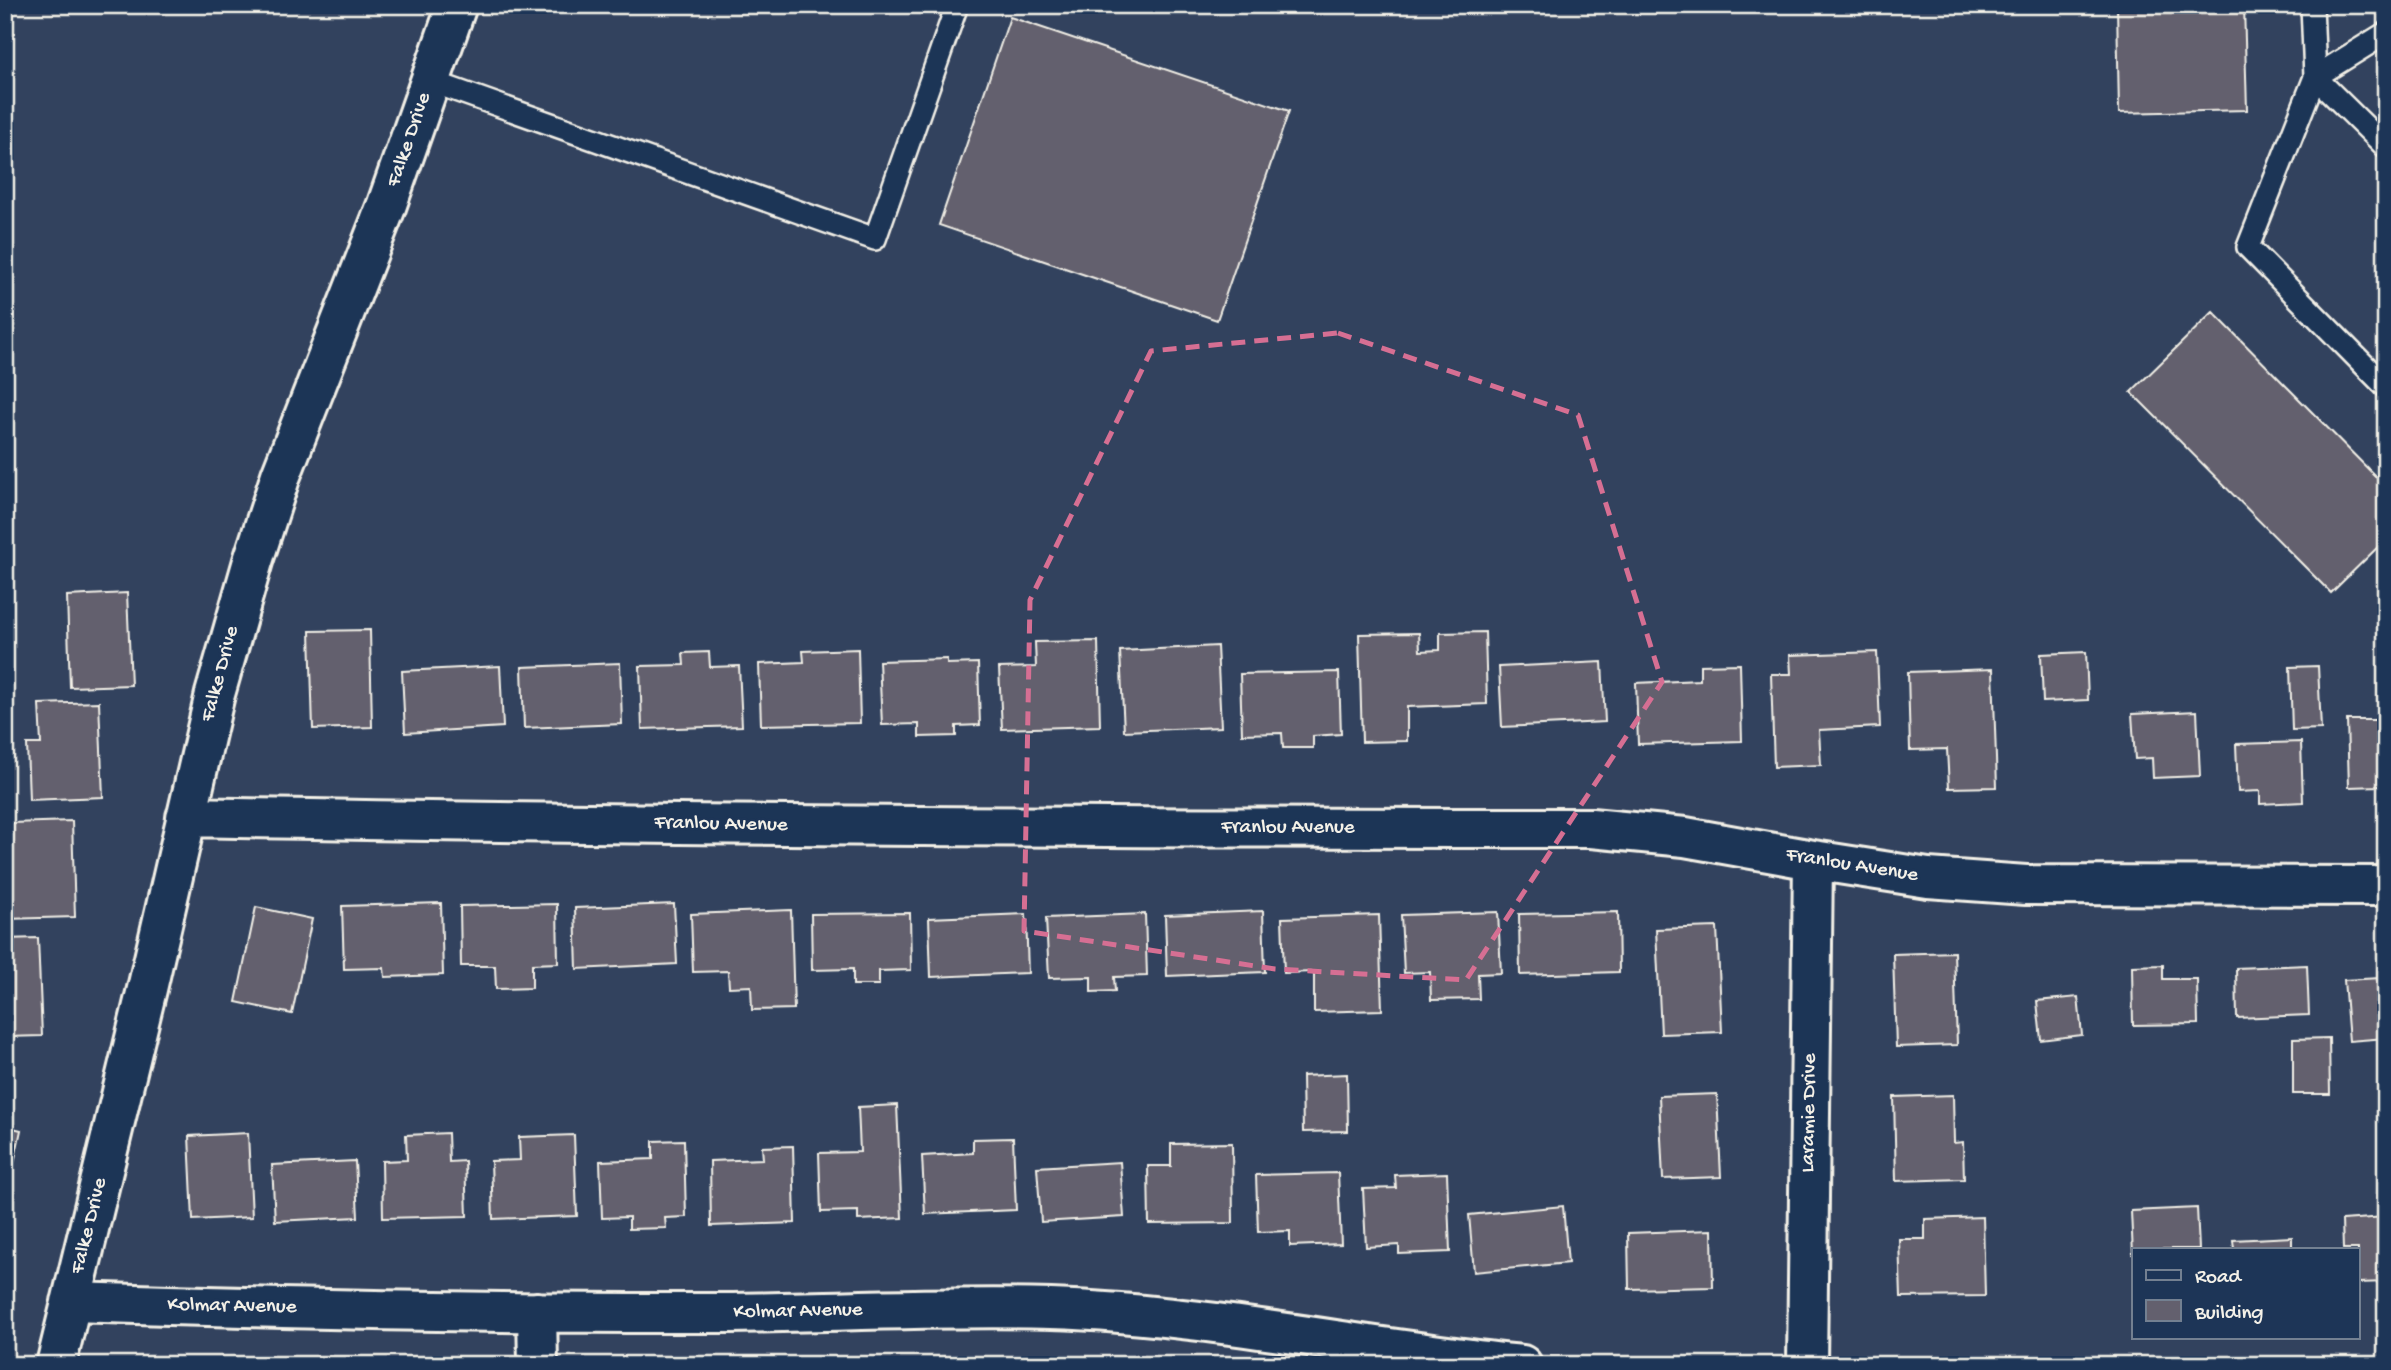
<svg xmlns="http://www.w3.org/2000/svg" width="2391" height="1370" font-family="'Gochi Hand',sans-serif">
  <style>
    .building { fill: #63606e; stroke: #f4f1e8; stroke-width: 2 }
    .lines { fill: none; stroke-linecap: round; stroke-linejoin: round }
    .lane-casing { stroke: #f4f1e8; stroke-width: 26 }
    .street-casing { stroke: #f4f1e8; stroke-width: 44 }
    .lane { stroke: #1d3557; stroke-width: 21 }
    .street { stroke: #1d3557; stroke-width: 38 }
    .marked { fill: none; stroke: #d66f93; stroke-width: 5; stroke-dasharray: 14 9; stroke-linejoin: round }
    .labels { text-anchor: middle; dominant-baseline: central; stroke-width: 5; stroke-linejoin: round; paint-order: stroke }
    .street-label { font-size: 21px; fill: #f4f1e8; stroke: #1d3557 }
  </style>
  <rect width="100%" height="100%" fill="#32425e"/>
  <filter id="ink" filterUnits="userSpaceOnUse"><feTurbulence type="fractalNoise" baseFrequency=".0143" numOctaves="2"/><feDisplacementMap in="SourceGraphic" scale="14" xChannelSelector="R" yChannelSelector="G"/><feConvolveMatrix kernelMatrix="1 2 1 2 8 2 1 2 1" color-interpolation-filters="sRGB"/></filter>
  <g filter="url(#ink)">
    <path class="building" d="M2117,5H2244L2247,110L2119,113Z
      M1010,17L1289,111L1217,320L939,225Z
      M2213,312L2386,487V539L2331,593L2131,392Z
      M127,593L131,685L70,687L67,596Z
      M370,630L372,727L313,729L310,631Z
      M1485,632L1487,704L1407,707V741L1362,742L1359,634L1419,633L1420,651L1440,650V633Z
      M1098,641L1100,726L1002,729L999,668L1036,667L1035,642Z
      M1217,646L1221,727L1124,731L1120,651Z
      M858,649L860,723L761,725L759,664L804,662L803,651Z
      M709,652L710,667L739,666L742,726L642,729L640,666L684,665L683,653Z
      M1877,652L1880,727L1819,730L1821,765L1774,767L1771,674H1791L1790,655Z
      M2086,652L2088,700L2043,702L2041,654Z
      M947,659V664L978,663L980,725L956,726V736L919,737V724L882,725L879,661Z
      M1602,662L1605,722L1502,727L1499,667Z
      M620,663L622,724L524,728L522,667Z
      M1740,664L1742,741L1638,744L1636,683L1700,680V665Z
      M500,666L503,727L405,733L402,671Z
      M2318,666L2321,729L2292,730L2290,667Z
      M1993,669L1997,787L1949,788L1947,749L1910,750L1908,672Z
      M1339,672L1341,734L1313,736V748H1283L1282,733L1242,734L1240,674Z
      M99,702L103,797L29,800L27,744H41L39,704Z
      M2197,711L2200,776L2153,778L2152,758L2135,759L2132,714Z
      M2347,720H2386V767L2379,768L2380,786L2349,787Z
      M2301,742L2303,802L2260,804V791L2238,792L2236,744Z
      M72,821L75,917L5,919V864H12L11,823Z
      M441,903L443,975L385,977L384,968L344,969L342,906Z
      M557,904L558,963L532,964V988L496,989L495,966H461L460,906Z
      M674,904L677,964L577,969L575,908Z
      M256,907L312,919L292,1014L236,1002Z
      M791,910L794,1009L752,1010L751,986L729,987L728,971L693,972L691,914Z
      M1263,911L1265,972L1167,976L1165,915Z
      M1498,912L1501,973L1478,974L1479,999L1431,1000L1430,972L1404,973L1401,915Z
      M1618,912L1619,972L1520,975L1519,914Z
      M910,913L911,970L879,971V985H853V969L812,970L811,914Z
      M1026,914L1028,973L931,977L929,918Z
      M1145,914L1147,976L1114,977L1115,991L1091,992V977L1049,978L1046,918Z
      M1379,915L1382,1010L1314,1012V972L1284,973L1282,918Z
      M1717,927L1722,1032L1661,1034L1656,929Z
      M38,938L42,1036L5,1037V939Z
      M1954,952L1957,1045L1896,1047L1893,954Z
      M2163,965V979H2197L2198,1024L2133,1025L2132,966Z
      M2307,965L2309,1015L2237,1018L2236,968Z
      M2380,978L2381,994H2386V1038L2349,1041L2344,980Z
      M2078,997L2082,1035L2041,1040L2037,1001Z
      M2329,1038L2330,1094H2293V1039Z
      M1347,1074L1348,1131L1303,1132L1302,1076Z
      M1717,1094L1721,1177L1663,1179L1659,1096Z
      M1953,1095L1954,1143L1963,1142L1964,1179L1896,1181L1894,1097Z
      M897,1105L902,1218L858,1220V1211L821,1212L819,1153L860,1152L858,1107Z
      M5,1126L21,1130L5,1205Z
      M248,1133L252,1217L193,1220L189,1136Z
      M448,1133L449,1162L465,1161L467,1216L383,1218L382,1161L407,1160L406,1135Z
      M574,1135L577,1216L493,1219L491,1161L520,1160L519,1137Z
      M1013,1138L1016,1210L925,1214L922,1156L973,1153V1139Z
      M684,1140L686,1217L665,1218L666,1228L629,1229V1217L602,1218L600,1161L653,1159V1141Z
      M1232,1143L1233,1223L1149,1224L1148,1166H1171V1144Z
      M793,1146L795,1223L711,1226L710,1161L763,1159L762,1147Z
      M355,1161L358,1217L275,1221L272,1165Z
      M1120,1162L1124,1217L1041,1222L1037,1167Z
      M1338,1173L1341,1244L1290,1246V1231L1258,1232L1256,1175Z
      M1447,1173L1450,1252L1399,1254V1245L1366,1247L1363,1189L1396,1188L1395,1175Z
      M1563,1206L1568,1263L1474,1272L1469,1215Z
      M2197,1208L2199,1249H2134L2133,1255L2131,1211Z
      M1983,1217L1985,1296L1901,1297L1899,1239H1925V1219Z
      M2386,1217V1282L2358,1283V1249H2343L2342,1220Z
      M1712,1230L1713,1287L1629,1289L1628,1233Z
      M2292,1237V1249H2234L2233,1240Z"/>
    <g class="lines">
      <g class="lane-casing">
        <path id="lane" d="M2312,5L2315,77L2386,147
          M2386,33L2315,77L2248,247L2386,387
          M430,81L875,239L957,5"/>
      </g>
      <g class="street-casing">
        <path id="street" d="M186,817C654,826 1123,828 1591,828L1685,837L1813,860L1928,878L2026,885L2386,886
          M71,1302C288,1309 505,1314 722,1313C831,1312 942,1306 1051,1309C1210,1314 1365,1349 1522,1365
          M537,1312L538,1365
          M56,1365L147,989L215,694L253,561L281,475L386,207L457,5
          M1807,1365L1813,860"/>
      </g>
      <use href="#lane" class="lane"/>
      <use href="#street" class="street"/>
    </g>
  </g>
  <path class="marked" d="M1338,333L1578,415L1662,682L1466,980L1275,969L1024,931L1030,600L1151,351Z"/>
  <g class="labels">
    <g class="street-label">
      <text transform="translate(410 140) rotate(-71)">Falke Drive</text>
      <text transform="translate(221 674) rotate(-75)">Falke Drive</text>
      <text transform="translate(721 825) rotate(1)">Franlou Avenue</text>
      <text x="1288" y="828">Franlou Avenue</text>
      <text transform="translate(1852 866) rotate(9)">Franlou Avenue</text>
      <text transform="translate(1810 1113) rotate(-89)">Laramie Drive</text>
      <text transform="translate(90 1226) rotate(-76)">Falke Drive</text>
      <text transform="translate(232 1307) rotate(1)">Kolmar Avenue</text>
      <text transform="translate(798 1312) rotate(-1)">Kolmar Avenue</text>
    </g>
  </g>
  <rect width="2391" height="1370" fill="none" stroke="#1d3557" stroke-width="28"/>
  <rect x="14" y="14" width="2363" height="1342" fill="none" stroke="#f4f1e8" stroke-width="2.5" filter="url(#ink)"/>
  <rect x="2132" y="1248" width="228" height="91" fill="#1d3557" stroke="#738091" stroke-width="2"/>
  <rect x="2146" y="1270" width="35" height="10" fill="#1d3557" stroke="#738091" stroke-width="2"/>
  <text x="2195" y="1282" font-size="21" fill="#f4f1e8">Road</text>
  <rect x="2146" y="1300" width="35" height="21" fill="#63606e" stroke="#738091" stroke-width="2"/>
  <text x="2195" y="1318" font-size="21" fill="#f4f1e8">Building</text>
</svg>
